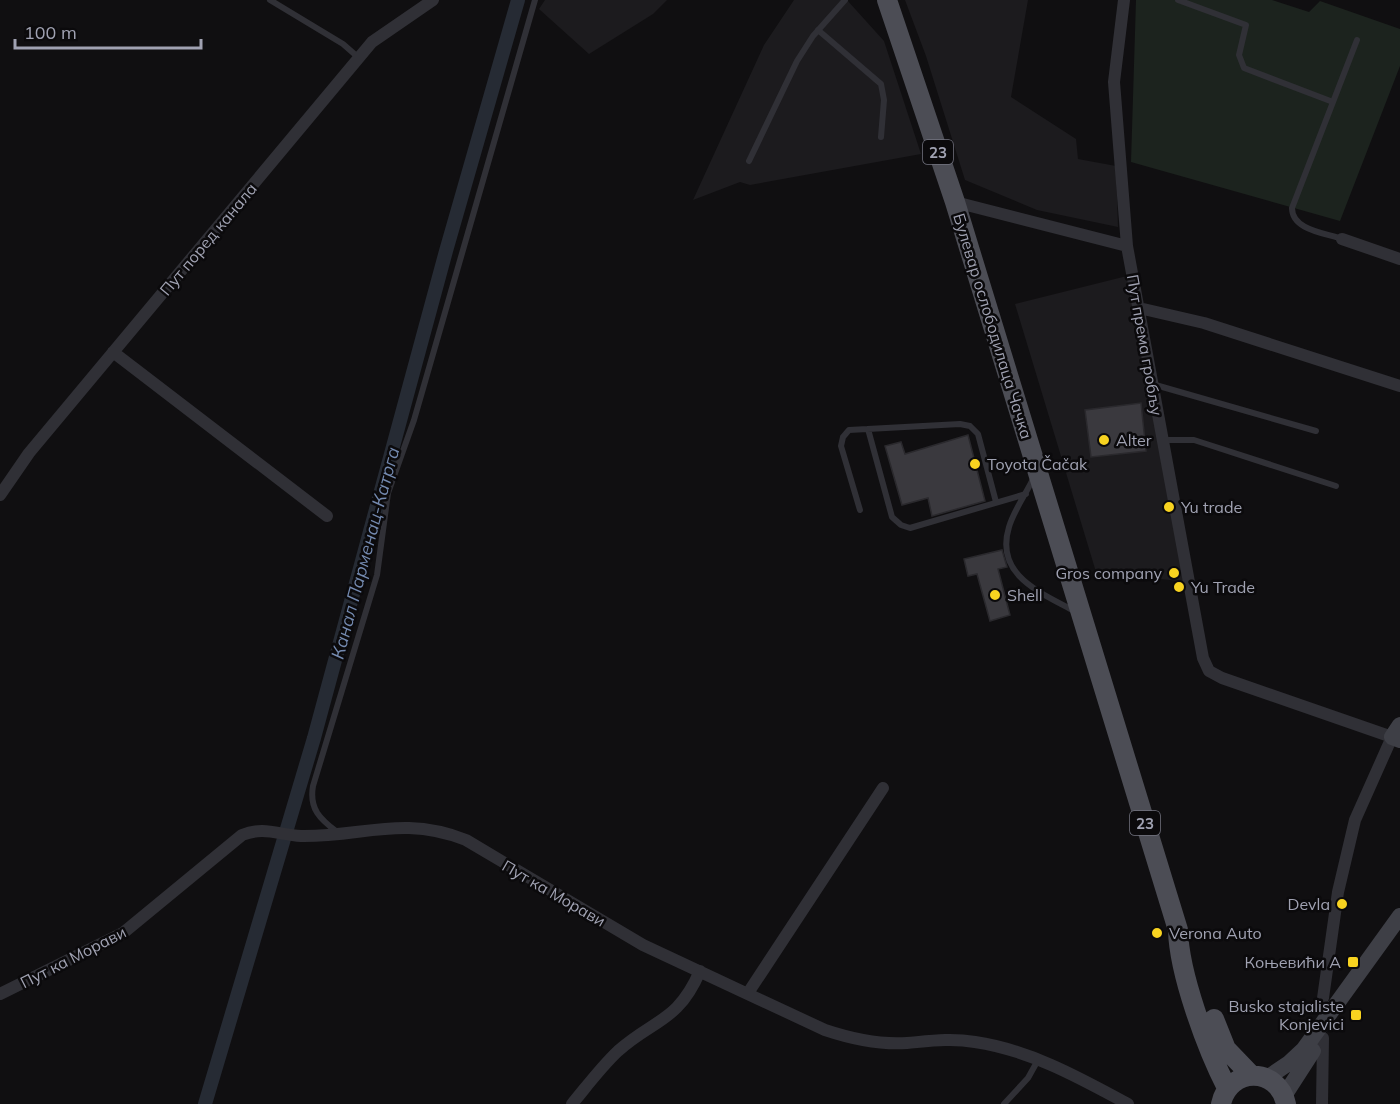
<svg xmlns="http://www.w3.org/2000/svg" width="1400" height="1104" font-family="Mulish,sans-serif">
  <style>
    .built { fill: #1c1b1e }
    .green { fill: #1c231e }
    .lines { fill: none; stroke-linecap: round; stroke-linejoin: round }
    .canal { stroke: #262b34; stroke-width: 14 }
    .building { fill: #3a393e; stroke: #2a292d; stroke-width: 1.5 }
    .lane { stroke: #303036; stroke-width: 6 }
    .street { stroke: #303036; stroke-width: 12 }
    .secondary { stroke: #3e3f46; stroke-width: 16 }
    .primary { stroke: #4c4d55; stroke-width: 20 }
    .poi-dot { fill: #f8d320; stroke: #0b0a0c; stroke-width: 2 }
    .labels { text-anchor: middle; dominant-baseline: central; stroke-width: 5; stroke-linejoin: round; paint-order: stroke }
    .shield { fill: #0b0a0c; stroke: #737480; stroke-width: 1.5 }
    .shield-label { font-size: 15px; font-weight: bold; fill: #a0a2b2 }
    .street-label { font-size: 16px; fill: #a0a2b2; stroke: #0b0a0c }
    .poi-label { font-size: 16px; fill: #a0a2b2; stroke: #0b0a0c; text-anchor: start }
    .water-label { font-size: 18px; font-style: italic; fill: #748ab0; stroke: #0b0a0c }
  </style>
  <rect width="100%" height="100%" fill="#100f11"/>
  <path class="built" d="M545,0H667L653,14L589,54L539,9Z
    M794,0H847L884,41L921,154L750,185L740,182L693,200L764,45Z
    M905,0H1028L1011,97L1076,139L1078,159L1116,166L1118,227L1037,210L965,180L926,56Z
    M1127,276L1188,582L1096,572L1015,304Z"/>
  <path class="green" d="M1136,0H1272L1309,12L1320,1L1400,29V66L1340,221L1131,162Z"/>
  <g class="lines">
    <path class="canal" d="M205,1104L314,738L446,251L518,0"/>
  </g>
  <path class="building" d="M1141,403L1146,451L1091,457L1085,410Z
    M968,435L985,501L932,516L928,498L902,505L885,446L901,442L905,454Z
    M1002,550L1007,567L998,569L1010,615L990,621L977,574L968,576L964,559Z"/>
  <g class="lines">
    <path class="lane" d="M270,0L343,44L359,58
      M1178,0L1246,25L1239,55L1244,68L1333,102
      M818,30L881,84L884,100L881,137
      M749,161L797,61L813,36L845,0
      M1342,239C1325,233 1292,230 1292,208L1357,40
      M1152,384L1316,431
      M868,429L892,517L901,525L910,528L1026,494
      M1162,440H1194L1336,486
      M1034,477C1026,494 1014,510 1009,527C994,576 1042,593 1076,612
      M860,510L841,446L843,437L849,430L960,424L970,426L978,434L996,502
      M337,832C320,819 309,809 313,786L377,575L388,493L414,420L535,0
      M1004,1104L1028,1078L1038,1060"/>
    <path class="street" d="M1124,0L1114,82L1127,246L1203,658L1209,671L1222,678L1392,737L1355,820L1338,892L1323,998
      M955,202L1127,246
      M1342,239L1400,259
      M1139,308L1204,323L1400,386
      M113,352L327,516
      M0,495L29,453L372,42L433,0
      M748,993L883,788
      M0,994L123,933L242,835C264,826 279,835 301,836C363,837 402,815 466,840L643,945L825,1030C852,1039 878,1045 907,1043C930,1041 951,1038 975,1042C1030,1050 1080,1078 1128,1104
      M572,1104C587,1086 601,1067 618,1051C654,1019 678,1022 700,971
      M1322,1104L1323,1038"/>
    <path class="secondary" d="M1400,725L1392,737L1400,740
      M1267,1078L1289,1063L1304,1049L1400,916
      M1284,1096L1313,1051"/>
    <path class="primary" d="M887,0L955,202L1178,930C1179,974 1207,1049 1227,1088
      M1214,1019L1226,1049L1251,1075
      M1221,1104C1229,1067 1278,1066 1286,1104"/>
  </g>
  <g class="poi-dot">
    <circle cx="1104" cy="440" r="6"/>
    <circle cx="975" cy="464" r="6"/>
    <circle cx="1169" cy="507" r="6"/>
    <circle cx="1174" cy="573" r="6"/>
    <circle cx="1179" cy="587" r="6"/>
    <circle cx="995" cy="595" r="6"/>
    <circle cx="1342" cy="904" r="6"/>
    <circle cx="1157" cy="933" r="6"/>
    <rect x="1347" y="956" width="12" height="12" rx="3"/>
    <rect x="1350" y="1009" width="12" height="12" rx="3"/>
  </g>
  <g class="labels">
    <g class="shield">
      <rect x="923" y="140" width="30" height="24" rx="4.5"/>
      <rect x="1130" y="811" width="30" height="24" rx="4.5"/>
    </g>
    <g class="shield-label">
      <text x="938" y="152">23</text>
      <text x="1145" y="823">23</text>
    </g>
    <g class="street-label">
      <text transform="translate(208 239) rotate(-50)">Пут поред канала</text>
      <text transform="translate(993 326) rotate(73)">Булевар ослободилаца Чачка</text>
      <text transform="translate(1145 345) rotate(80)">Пут према гробљу</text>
      <text transform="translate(554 893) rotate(30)">Пут ка Морави</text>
      <text transform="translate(73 957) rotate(-27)">Пут ка Морави</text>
    </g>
    <g class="poi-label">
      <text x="1116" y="440">Alter</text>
      <text x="987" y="464">Toyota Čačak</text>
      <text x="1181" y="507">Yu trade</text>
      <text x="1162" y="573" text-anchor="end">Gros company</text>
      <text x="1191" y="587">Yu Trade</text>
      <text x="1007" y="595">Shell</text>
      <text x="1330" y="904" text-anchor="end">Devla</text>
      <text x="1169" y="933">Verona Auto</text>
      <text x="1341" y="962" text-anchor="end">Коњевићи А</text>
      <text x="1344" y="1006" text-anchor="end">Busko stajaliste<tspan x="1344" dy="18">Konjevici</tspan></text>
    </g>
    <g class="water-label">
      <text transform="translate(365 553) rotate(-75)">Канал Парменац-Катрга</text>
    </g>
  </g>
  <path d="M15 39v9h186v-9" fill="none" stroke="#a0a2b2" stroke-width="3"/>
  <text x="24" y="39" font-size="18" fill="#a0a2b2" stroke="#0b0a0c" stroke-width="4.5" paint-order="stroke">100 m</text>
</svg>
